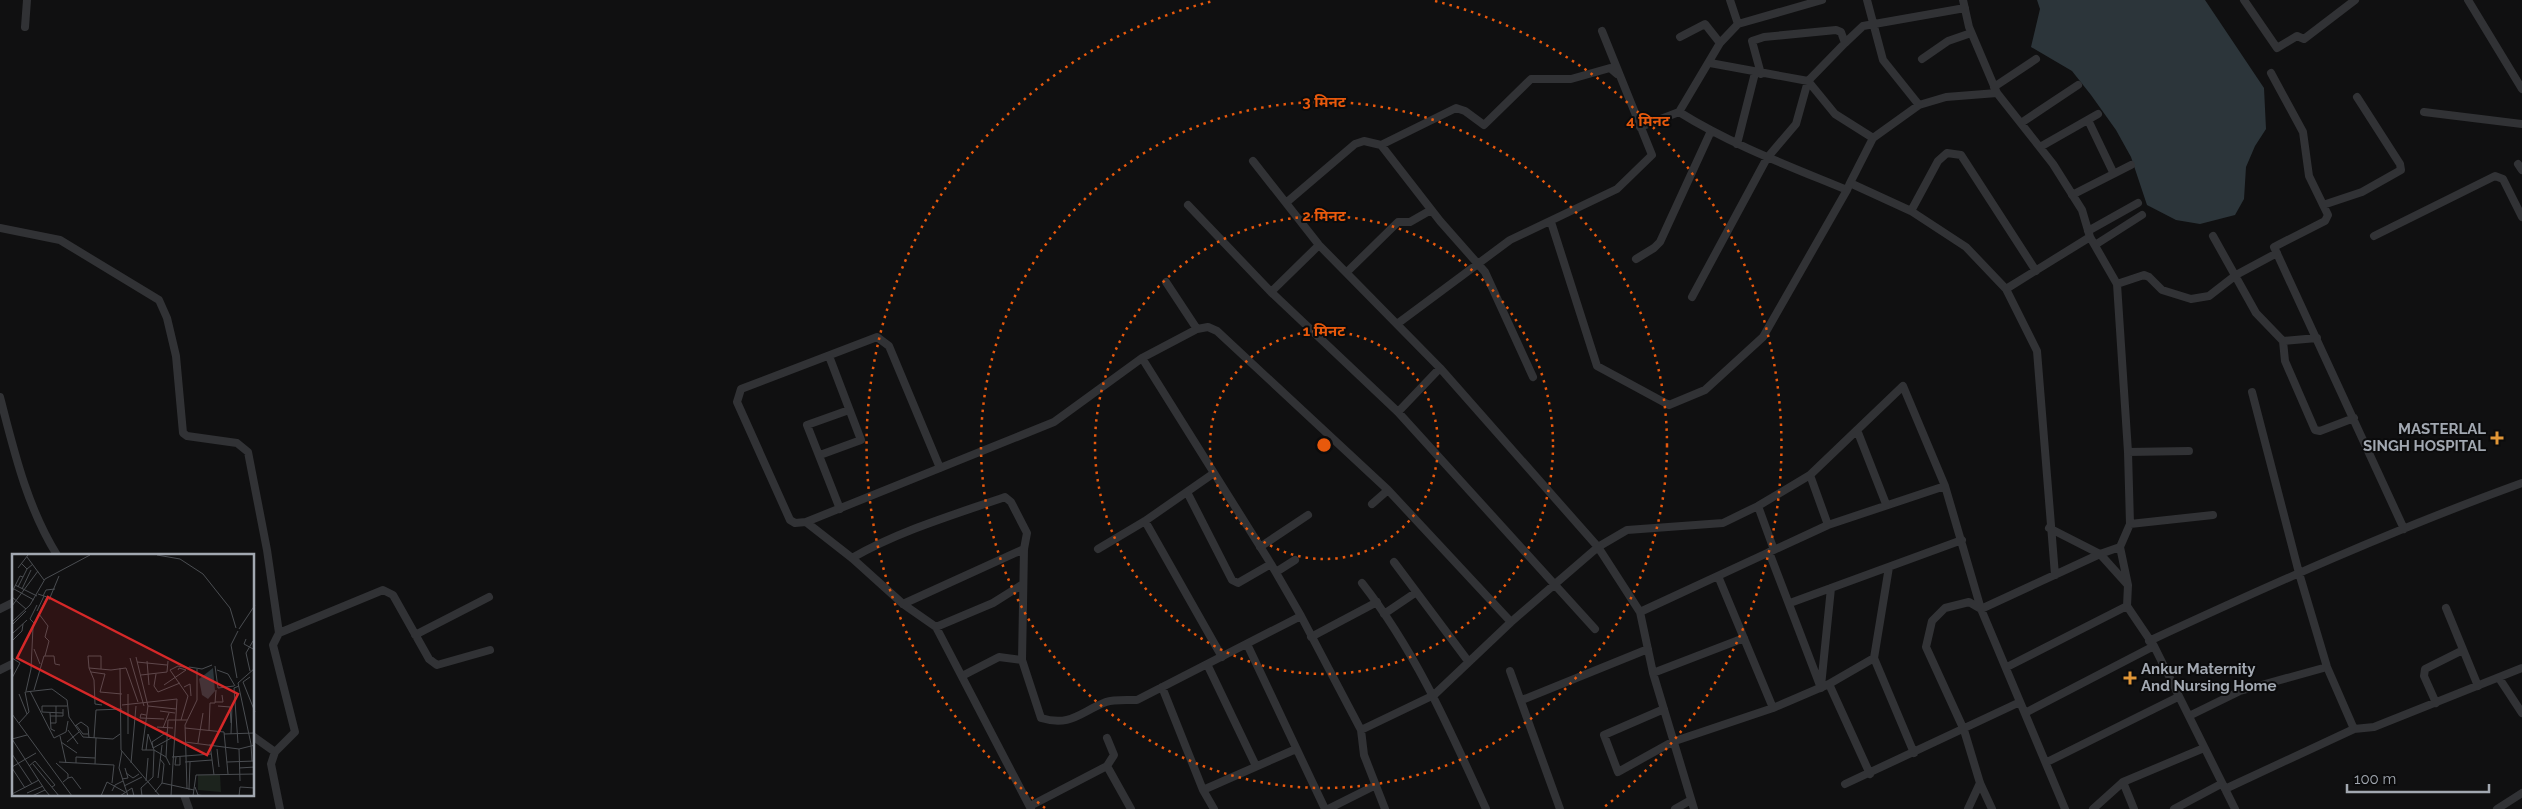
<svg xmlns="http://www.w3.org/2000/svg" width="2522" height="809" font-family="Raleway,'Noto Sans Devanagari',sans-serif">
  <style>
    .water { fill: #2c353a }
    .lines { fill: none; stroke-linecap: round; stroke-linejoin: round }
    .street { stroke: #313235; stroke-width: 8 }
    .ring { fill: none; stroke: #e8590c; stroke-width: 2.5; stroke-dasharray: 2.5 5 }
    .poi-dot { fill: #e29737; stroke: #0b0b0c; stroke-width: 2 }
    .labels { text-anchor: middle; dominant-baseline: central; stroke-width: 4; stroke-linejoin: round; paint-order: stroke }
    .poi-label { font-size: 15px; font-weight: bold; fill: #a2a8b1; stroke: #0b0b0c; text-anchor: end }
    .inset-road { fill: none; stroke: #4a4d51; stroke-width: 1 }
    .view { fill: #d62828; fill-opacity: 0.15; stroke: #d62828; stroke-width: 2.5 }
    .inset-edge { fill: none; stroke: #a2a8b1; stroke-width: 2.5 }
    .centre { fill: #e8590c; stroke: #0b0b0c; stroke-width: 2.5 }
    .ring-label { font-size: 15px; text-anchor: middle; font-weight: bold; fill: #e8590c; stroke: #0b0b0c; stroke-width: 4; stroke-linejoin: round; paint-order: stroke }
  </style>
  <rect width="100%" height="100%" fill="#101011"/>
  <path class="water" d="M2037,0H2205L2264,88L2266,129L2255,146L2246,167L2244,199L2235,215L2200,224L2176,220L2147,205L2131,157L2116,130L2091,95L2072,71L2031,47L2040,9Z"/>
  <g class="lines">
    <path class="street" d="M1730,0L1738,24
      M1867,0L1883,60L1919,105
      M1963,0L1969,27L1997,93L2053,164L2082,210L2090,237L2117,284L2128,452L2130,524L2120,547L2128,585L2127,606L2154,646L2235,809
      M2244,0L2277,48L2297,36L2304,39L2355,0
      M2468,0L2522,89
      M25,27L27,0
      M1680,37L1705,24L1720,43
      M1845,43L1863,26L1965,8
      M1922,59L1948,41L1971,33
      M1710,63L1808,81L1835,114L1873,138
      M2271,73L2303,132L2309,176L2328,215L2325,221L2274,247L2404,529
      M1994,87L2036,59
      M1679,112C1732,145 1789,166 1847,190L1850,183L1911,211L1966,247L2006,289L2037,351L2055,575
      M2424,112L2522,124
      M2088,120L2113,172
      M2021,123L2078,85
      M1640,127L1679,112L1720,43L1738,24L1822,0
      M1737,144L1755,73
      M1381,145L1440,221L1485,272L1533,377
      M2040,147L2098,114
      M1253,161L1319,245L1440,368L1598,547L1640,612L1653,673L1694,809
      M2518,164L2522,170
      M1850,183L1873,138L1919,105L1946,97L1997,93
      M2072,195L2131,165
      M1287,202L1355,144L1364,141L1381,145L1456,108L1465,111L1484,125L1531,79H1571L1610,68L1617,74
      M1188,205L1271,292L1398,412L1595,629
      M2323,205L2362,192L2401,170L2400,164L2357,97
      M1911,211L1938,161L1947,153L1961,155L2036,271
      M1551,222L1597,366L1669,405L1705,390L1763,337L1847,190
      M0,228L60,240L159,300L167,318L176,356L183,433L187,436L237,443L248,452L267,550L279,633
      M2088,231L2138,203
      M2213,236L2256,313L2283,341L2317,338
      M2374,236L2495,176L2503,179L2522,217
      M2095,245L2142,215
      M1636,259L1654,248L1660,242L1711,131
      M1347,272L1398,222H1410L1431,210
      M1166,282L1197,329
      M2117,284L2144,275L2149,277L2162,290L2191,299L2209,296L2236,275L2277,253
      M2006,289L2090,237
      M1271,292L1319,245
      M1692,297L1767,158L1796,124L1808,81L1845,43L1841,32L1836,30L1764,37L1752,41L1761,74
      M1397,324L1510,240L1617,189L1652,155L1602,31
      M2283,341L2285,361L2315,430L2320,431L2354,418
      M1142,358L1271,564L1301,616L1361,730L1364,755L1385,809
      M2252,392L2299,573L2327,667L2354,729
      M0,397C14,451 27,507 57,555
      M1398,412L1440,368
      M1857,430L1886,504
      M2128,452L2189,451
      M820,455L861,440L829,356
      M940,468L889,346L877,337L741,389L737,402L790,520L795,523L806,522L1054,422L1142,358L1197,329L1208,327L1217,331L1388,490L1511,622
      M1810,475L1828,525
      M1187,492L1232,580L1238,583L1271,564
      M1372,504L1388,490
      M1758,506L1774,550
      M840,509L807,425L849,410
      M1145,521L1222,657
      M806,522L852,558L903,604L936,627L1031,809
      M2130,524L2213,515
      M2049,528L2100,554L2127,584
      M1260,547L1308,515
      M1098,549L1145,521L1214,473
      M1769,552L1821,688
      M852,558C899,531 953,515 1005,497L1011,502L1027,533L1024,549L1022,660L1041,718C1071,727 1080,712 1106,702C1114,699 1127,700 1137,700L1301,616
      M1394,562L1468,661
      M1889,567L1874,658L1914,753
      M1276,572L1295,560
      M1718,576L1773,708
      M1362,583C1416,652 1450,730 1486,809
      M1790,603L1962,540
      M903,604L1024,549
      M2446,608L2478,686
      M0,609L14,602
      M1640,612L1828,525L1945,486
      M1384,614L1415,593
      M936,627L993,603L1023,584
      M415,635L489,597
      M1311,637L1377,602
      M2149,641C2272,584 2395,529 2522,483
      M1247,644L1325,809
      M1207,664L1256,766
      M2007,667L2127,606
      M0,670L14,663
      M1510,671L1560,809
      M1653,673L1744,638
      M962,676L999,657L1022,660
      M2499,678L2522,713
      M1829,684L1870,774
      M1821,686L1831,588
      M1162,687L1203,790L1214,809
      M1522,700L1648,649
      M2436,703L2424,676L2425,669L2463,650
      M1664,709L1604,735L1618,772L1672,742L1773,708L1829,684L1874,658
      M2025,713L2154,646
      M2189,716L2240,691L2327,667
      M1361,730L1434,695L1511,622L1598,547L1627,530L1723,523L1758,506L1810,475L1903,386L1945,486L1981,609L2065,809
      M254,737L275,752
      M1107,738L1114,755L1107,766L1131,809
      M2047,762L2178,697
      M2123,782L2134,809
      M1845,784L2020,702
      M2225,789L2354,729L2374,727L2522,668
      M1203,790L1296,749
      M184,795L189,809
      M1030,806L1107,766
      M280,809L271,764L275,752L295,732L273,645L279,633L383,590L393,595L429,659L437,665L490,650
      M1328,809L1376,785
      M1675,809L1691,800
      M1968,809L1980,783
      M1992,809L1980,783L1964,730L1926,647L1932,621L1945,608L1969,602L1981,609L2100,554L2120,547
      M2093,809L2123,782L2204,748
      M2174,809L2221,784
      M2497,809L2522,793"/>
  </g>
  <g class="ring">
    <circle cx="1324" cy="445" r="114"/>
    <circle cx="1324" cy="445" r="229"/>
    <circle cx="1324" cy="445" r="343"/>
    <path d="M1045 808A458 458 0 0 1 1213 1M1435 1A458 458 0 0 1 1603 808"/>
  </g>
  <g class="poi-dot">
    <path d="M2494.5 430.5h5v5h5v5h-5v5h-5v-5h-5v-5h5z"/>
    <path d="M2127.5 670.5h5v5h5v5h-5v5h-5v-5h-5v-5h5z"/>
  </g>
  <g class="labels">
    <g class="poi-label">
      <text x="2486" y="429">MASTERLAL<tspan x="2486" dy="17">SINGH HOSPITAL</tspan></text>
      <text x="2141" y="669" text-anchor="start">Ankur Maternity<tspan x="2141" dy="17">And Nursing Home</tspan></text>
    </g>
  </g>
  <g transform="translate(12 554)">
    <rect width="242" height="242" fill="#101011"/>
    <path d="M186,221H208L209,238L186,236Z" fill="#1c231d"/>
    <path d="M201,114L203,137L196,145L190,141L187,125Z" fill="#2c353a"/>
    <path class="inset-road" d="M145,1L168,5L191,20L218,54L224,74M15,3L32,26M9,9L15,15L21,10M6,14L16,1M3,31L25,42M6,33L15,15M2,35L22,46M10,35L19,16M0,38L8,22L11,23M31,42L34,36L43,35M0,43L14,55M37,46L47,22M0,52L26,17M25,57L32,42M27,60L36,72L33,83L37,87L33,102M0,68L18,51L33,25L78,1M22,69L18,65L25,51M0,71L14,57M227,75L243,51M0,80L15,66M234,85L232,90L243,96M0,87L10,77L11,70M22,95L28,110M124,103L136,152L130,196H142L154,203L158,211M0,104L8,109L0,124M118,104L132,152M135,107L137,131M125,108L155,111M203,112L206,134L222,132M177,113L190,115L200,111M77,114L82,126L83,150L90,151M108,114L109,196L148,242M89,115V102H76L77,114L99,116L114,114L126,148M158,116L176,142L169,166M158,116L166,112L177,114M205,116L216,120L223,132M238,117L234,99L241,87M79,118L93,120L88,138L110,140M144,120L142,132L146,138L168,129M129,121L155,118L156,107M238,123L231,128L243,158M225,124L219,91L226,77M152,131L174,116L167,114L166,116M172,133L178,130L179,142M22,136L32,102H42L43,110L48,111M14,137L19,115L21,73L35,43L26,40M18,137L42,184L54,178L56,167M7,140L15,160M203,148H211L210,141M110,151L165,145L159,242M44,152H30V158L51,159M136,152L164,155M206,152L218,153L219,169M148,157L163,159M38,159L39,175L43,177M0,160L60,242M134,161L129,160L128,164L152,165M38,162H51V155M7,169L17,158L13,138L40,135L55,146L57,163L71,183L101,185L108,180M38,169H44V152H55M64,171L71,180H76M63,172L69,168L76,173L77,184M145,173L161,174M151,174L157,159M173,174L212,178L216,220M56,176L66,190M197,176L198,149H203L204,136M155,178L140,188L141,194L161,183M116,180V140M212,180L243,179M219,180L220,152M48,182L54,209M82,184L84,156L110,155M0,185L33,236M0,185L15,181M49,188L65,199M55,188L67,178M173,188L227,195M186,189L191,159M226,189L222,134L227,132M198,190L202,221M205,195L207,213M110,197L107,214L116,242M0,200L20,230M154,203L156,166H175M160,203L199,200M164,203L163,211H168V203M148,205L152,210L150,229M240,207L239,190L226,129L243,114M47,208L102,211L100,229M173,208L200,206M215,208L243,207M44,209L56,220V224L51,228M64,209V203L83,204M119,209L124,152M21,210L47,242M83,210L84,184M17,212L23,207L43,231L40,233M0,213L24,199M0,214L13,234M227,214L243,213M114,219L121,224L127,220M56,224L60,223L69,235M146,224L150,191M110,225L116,224L113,214M134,227L136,204M228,227L227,195L243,191M112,232L130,223M183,233L186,241L194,242M175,235L173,171L185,146V115M177,236L178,208M100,237L103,231L111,227M143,238L150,229L182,236M15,239L31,232M0,240L27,226M20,242L33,236L38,242M89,242L95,228L113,238M108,242L120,234L122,242M130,242L129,234L141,223L142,196L136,180L134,196M181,242L184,221L243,220M227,242L228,233L243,234"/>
    <path class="view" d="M36,43L226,140L195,201L5,104Z"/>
    <rect width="242" height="242" class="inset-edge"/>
  </g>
  <circle cx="1324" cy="445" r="8" class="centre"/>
  <g class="ring-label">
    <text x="1324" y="107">3 मिनट</text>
    <text x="1648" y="126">4 मिनट</text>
    <text x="1324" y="221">2 मिनट</text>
    <text x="1324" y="336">1 मिनट</text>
  </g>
  <path d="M2347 784v8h142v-8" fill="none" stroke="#a2a8b1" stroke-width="2.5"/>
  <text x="2354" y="784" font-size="15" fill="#a2a8b1" stroke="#0b0b0c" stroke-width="4" paint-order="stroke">100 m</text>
</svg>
